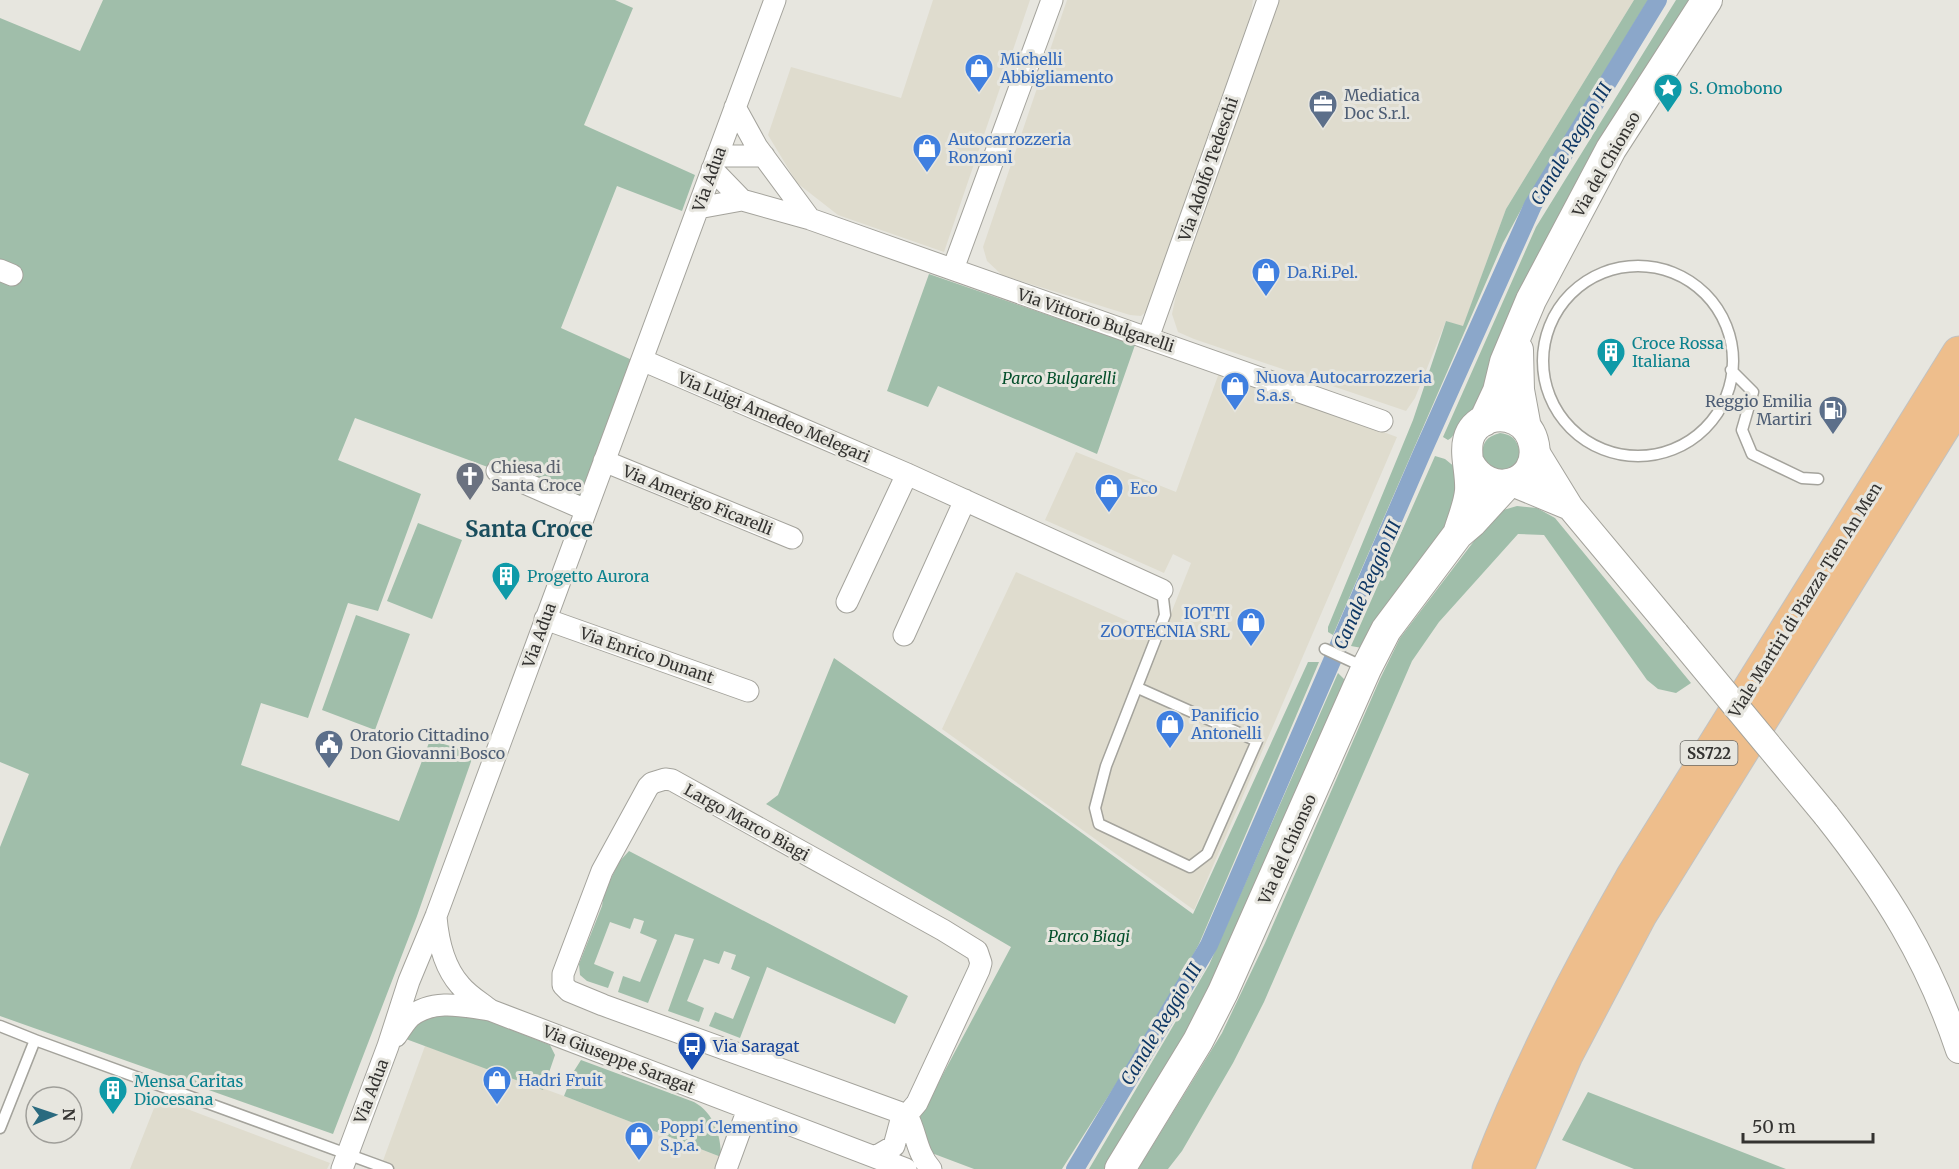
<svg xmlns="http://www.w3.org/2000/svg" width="1959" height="1169" font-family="Merriweather,serif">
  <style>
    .built { fill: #dfdcce }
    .green { fill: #a0beaa }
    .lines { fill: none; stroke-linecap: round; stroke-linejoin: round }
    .canal { stroke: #8ba7ca; stroke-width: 18 }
    .service-casing { stroke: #a4a39c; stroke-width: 13 }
    .minor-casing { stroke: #a4a39c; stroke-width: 23 }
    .tertiary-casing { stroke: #a4a39c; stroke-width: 28 }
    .secondary-casing { stroke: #a4a39c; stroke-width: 32 }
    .trunk-casing { stroke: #c2c2c1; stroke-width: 35 }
    .service { stroke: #fff; stroke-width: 10 }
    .minor { stroke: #fff; stroke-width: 21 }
    .tertiary { stroke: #fff; stroke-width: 26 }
    .secondary { stroke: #fff; stroke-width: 30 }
    .trunk { stroke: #eebe8c; stroke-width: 33 }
    .tertiary-bridge-casing { stroke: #a4a39c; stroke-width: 28; stroke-linecap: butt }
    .tertiary-bridge { stroke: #fff; stroke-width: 26 }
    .labels { text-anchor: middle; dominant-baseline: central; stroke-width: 6; stroke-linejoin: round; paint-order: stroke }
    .shield { fill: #e7e6df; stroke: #6a6965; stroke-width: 1.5 }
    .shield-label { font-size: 15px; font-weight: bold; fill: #343331 }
    .shop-label { font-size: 16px; fill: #366cbe; stroke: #e7e6df; text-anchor: start }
    .culture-label { font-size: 16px; fill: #0d838f; stroke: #e7e6df; text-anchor: start }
    .service-label { font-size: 16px; fill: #4e5e75; stroke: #e7e6df; text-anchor: start }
    .street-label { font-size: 16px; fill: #343331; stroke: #e7e6df }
    .park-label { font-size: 16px; font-style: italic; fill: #044f2b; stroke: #e7e6df }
    .worship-label { font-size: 16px; fill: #5b616d; stroke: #e7e6df; text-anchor: start }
    .transit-label { font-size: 16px; fill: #164399; stroke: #e7e6df; text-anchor: start }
    .water-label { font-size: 18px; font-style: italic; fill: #103966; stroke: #e7e6df }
    .district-label { font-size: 22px; font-weight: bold; fill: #194d5d; stroke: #e7e6df }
  </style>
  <rect width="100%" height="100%" fill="#e7e6df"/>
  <path class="built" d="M933,0H1030L944,252L838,215L797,183L768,135L791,67L901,98Z
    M1067,0H1253L1251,14L1149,309L1141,316L1130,315L1002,275L987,261L983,247Z
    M1277,0H1634L1506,209L1463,327L1446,321L1415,398L1406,411L1194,339L1178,332L1172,314L1176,295Z
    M1219,373L1397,437L1194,910L942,729L1016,572L1162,636L1191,563L1173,554L1164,573L1045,520L1076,452L1176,492Z
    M425,1046L564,1096L721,1157L717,1169H380Z
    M158,1098L330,1163L327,1169H130Z"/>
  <path class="green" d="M103,0H615L633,8L584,125L695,175L682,211L617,186L561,328L632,360L580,501L355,418L338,460L421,494L378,611L348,603L308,718L261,703L241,765L399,821L430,740L474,753L417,916L333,1134L0,1016V847L29,774L0,762V18L80,51Z
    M1634,0H1648L1523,206L1503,243L1333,635L1328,632V627L1413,420L1446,321L1463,326L1506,209Z
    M1676,0H1695L1488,377L1475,407L1451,438L1448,440L1443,437L1536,227Z
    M929,274L1135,345L1097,454L938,386L928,407L887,391Z
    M1500,433C1517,435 1520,446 1520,461L1505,474L1483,463C1481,447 1483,437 1500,433Z
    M1435,456L1445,459L1456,468L1462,507L1362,648L1351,646Z
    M1517,506L1537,508L1555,518L1691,683L1676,693L1658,689L1647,680L1544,535L1518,534L1439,622L1412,661L1264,1002L1233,1063L1182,1151L1168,1169H1138L1222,1033L1265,943L1380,679L1400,638L1484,528L1500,511Z
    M418,523L462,540L432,619L387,601Z
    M356,615L410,634L375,730L322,710Z
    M834,658L1049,809L1193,914L1308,662H1319L1199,944L1165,1007L1062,1169H974L929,1152L919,1119L1011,947L766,804L778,795Z
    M1338,673L1351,686L1214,993L1110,1169H1089L1209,965Z
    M629,851L908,996L895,1024L767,967L740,1038L709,1026L715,1012L733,1019L750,977L731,969L736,955L724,951L719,964L704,959L687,1001L704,1008L699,1022L668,1011L694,939L675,934L648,1003L618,992L623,976L640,982L657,940L640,933L644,921L634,918L630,929L610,922L594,964L614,972L608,988L587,981L580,975L579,964L602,906L604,893L619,862Z
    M437,1013L476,1016L550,1045L555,1055L543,1090L406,1039L419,1022Z
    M581,1060L694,1102C714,1113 721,1135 721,1157L564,1096L574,1071Z
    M1588,1092L1786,1169H1634L1562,1140Z"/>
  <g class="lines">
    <path class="canal" d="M1075,1169L1209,945L1422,453L1533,205L1658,0"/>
    <g class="service-casing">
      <path id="service" d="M1543 361a95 95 0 1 1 190 0a95 95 0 1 1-190 0Z
        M1731,370L1753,392L1742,430L1752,454L1802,478L1818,479
        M1325,649L1364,667
        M1138,688L1257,741L1207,854L1190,867L1099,824L1095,808L1106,766L1165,615L1162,590
        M0,1026L35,1040
        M0,1128L35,1040L388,1169"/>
    </g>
    <g class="minor-casing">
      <path id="minor" d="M735,107L757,147L810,219
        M717,156H764
        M712,169L742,200
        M698,208L742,200L810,219L1382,421
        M953,269L1052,0
        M0,270L12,275
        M1148,338L1268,0
        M642,360L907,474L1162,590
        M604,461L792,538
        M497,471L586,510
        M847,602L907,474
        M545,619L748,691
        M904,635L965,500
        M665,779L672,780L943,930L977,951L981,963L979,970L917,1103L907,1115L603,1005L569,991L563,985V974L602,871L648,787L652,783Z
        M436,917C438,940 444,967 460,985C468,995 480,1002 490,1010
        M396,1036C400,1030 405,1022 410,1017C433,998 464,1006 490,1010L906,1169
        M875,1157L894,1146L901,1120L907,1115C917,1134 916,1152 931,1169
        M342,1169L388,1046L409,981L436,916L775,0
        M726,1169L748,1109"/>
    </g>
    <g class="tertiary-casing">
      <path id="tertiary" d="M1535,450L1570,507L1676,634
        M1512,483L1570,507
        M1826,815C1886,891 1928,958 1959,1050"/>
    </g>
    <g class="secondary-casing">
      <path id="secondary" d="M1518,350L1519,390L1526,428
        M1484,421L1498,391L1505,362L1531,300L1549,266L1611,149L1707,0
        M1459,531C1463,518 1469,504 1470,491C1472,464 1454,432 1489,418C1498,415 1508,416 1516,420C1526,425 1532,434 1534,445C1541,485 1489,501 1469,463
        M1120,1169L1198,1041L1223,992L1366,669L1386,630L1458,534L1472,522L1506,485"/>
    </g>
    <g class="trunk-casing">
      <path id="trunk" d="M1489,1169C1528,1067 1579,970 1633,876L1959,353
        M1517,1169L1566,1055L1640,915L1959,402"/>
    </g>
    <use href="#service" class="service"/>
    <use href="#minor" class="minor"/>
    <use href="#tertiary" class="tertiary"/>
    <use href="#secondary" class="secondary"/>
    <use href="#trunk" class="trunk"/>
    <g class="tertiary-bridge-casing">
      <path id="tertiary-bridge" d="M1676,634L1826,815"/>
    </g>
    <use href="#tertiary-bridge" class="tertiary-bridge"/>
  </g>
  <defs>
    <g id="shop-pin" transform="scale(1.5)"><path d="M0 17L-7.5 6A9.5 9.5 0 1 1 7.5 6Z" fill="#3f7fe0" stroke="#e7e6df"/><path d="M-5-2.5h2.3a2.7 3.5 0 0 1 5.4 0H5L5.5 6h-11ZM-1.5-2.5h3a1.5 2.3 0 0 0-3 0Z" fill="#fff"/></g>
    <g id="sight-pin" transform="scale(1.5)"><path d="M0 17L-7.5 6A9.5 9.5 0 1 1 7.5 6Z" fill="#0f9aa8" stroke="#e7e6df"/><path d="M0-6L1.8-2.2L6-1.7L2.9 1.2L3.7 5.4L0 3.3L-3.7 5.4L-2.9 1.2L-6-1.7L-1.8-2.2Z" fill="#fff"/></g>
    <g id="office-pin" transform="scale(1.5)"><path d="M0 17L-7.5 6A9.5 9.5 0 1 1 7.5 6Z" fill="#5c6f8a" stroke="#e7e6df"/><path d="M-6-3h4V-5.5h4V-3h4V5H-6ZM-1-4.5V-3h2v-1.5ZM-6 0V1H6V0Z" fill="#fff"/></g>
    <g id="building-pin" transform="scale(1.5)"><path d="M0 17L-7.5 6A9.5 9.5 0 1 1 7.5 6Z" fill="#0f9aa8" stroke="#e7e6df"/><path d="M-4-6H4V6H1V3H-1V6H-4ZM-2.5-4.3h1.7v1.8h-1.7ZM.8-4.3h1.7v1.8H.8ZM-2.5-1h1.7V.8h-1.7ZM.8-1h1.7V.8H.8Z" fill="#fff"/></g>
    <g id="fuel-pin" transform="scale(1.5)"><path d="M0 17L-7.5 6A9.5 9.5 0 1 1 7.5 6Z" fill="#5c6f8a" stroke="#e7e6df"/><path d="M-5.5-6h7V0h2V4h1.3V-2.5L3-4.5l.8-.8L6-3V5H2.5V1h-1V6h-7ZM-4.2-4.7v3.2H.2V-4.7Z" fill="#fff"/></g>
    <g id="church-pin" transform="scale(1.5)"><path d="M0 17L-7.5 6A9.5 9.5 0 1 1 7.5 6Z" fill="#6b7280" stroke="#e7e6df"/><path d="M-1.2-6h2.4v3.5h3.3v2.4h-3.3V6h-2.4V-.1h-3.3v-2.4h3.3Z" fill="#fff"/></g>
    <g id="civic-pin" transform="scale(1.5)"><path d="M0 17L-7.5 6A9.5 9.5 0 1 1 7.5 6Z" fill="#5c6f8a" stroke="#e7e6df"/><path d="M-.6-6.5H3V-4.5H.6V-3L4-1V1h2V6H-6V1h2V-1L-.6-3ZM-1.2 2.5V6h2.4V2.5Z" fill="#fff"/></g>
    <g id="bus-pin" transform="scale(1.5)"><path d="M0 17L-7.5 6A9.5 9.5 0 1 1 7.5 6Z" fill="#1a4fb4" stroke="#e7e6df"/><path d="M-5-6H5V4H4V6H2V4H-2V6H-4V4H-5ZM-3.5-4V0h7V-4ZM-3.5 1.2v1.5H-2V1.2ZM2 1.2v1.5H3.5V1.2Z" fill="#fff"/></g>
  </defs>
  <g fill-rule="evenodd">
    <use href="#shop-pin" x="979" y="68"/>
    <use href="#sight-pin" x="1668" y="88"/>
    <use href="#office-pin" x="1323" y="104"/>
    <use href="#shop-pin" x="927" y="148"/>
    <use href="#shop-pin" x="1266" y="272"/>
    <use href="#building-pin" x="1611" y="352"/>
    <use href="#shop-pin" x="1235" y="386"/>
    <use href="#fuel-pin" x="1833" y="410"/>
    <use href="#church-pin" x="470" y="476"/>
    <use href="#shop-pin" x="1109" y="488"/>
    <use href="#building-pin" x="506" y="576"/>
    <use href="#shop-pin" x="1251" y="622"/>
    <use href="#shop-pin" x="1170" y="724"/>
    <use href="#civic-pin" x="329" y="744"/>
    <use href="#bus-pin" x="692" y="1046"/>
    <use href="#shop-pin" x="497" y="1080"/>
    <use href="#building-pin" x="113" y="1090"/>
    <use href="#shop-pin" x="639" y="1136"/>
  </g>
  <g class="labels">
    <rect class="shield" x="1680.5" y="741" width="57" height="24" rx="4.5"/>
    <g class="shield-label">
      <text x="1709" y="753">SS722</text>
    </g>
    <g class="shop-label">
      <text x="1000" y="59">Michelli<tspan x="1000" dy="18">Abbigliamento</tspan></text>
      <text x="948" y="139">Autocarrozzeria<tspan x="948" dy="18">Ronzoni</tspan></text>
      <text x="1287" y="272">Da.Ri.Pel.</text>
      <text x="1256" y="377">Nuova Autocarrozzeria<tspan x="1256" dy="18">S.a.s.</tspan></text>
      <text x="1130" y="488">Eco</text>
      <text x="1230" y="613" text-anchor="end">IOTTI<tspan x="1230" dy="18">ZOOTECNIA SRL</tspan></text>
      <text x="1191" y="715">Panificio<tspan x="1191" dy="18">Antonelli</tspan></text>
      <text x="518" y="1080">Hadri Fruit</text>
      <text x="660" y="1127">Poppi Clementino<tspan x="660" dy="18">S.p.a.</tspan></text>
    </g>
    <g class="culture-label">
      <text x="1689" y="88">S. Omobono</text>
      <text x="1632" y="343">Croce Rossa<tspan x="1632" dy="18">Italiana</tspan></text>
      <text x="527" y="576">Progetto Aurora</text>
      <text x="134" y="1081">Mensa Caritas<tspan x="134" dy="18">Diocesana</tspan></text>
    </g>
    <g class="service-label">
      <text x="1344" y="95">Mediatica<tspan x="1344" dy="18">Doc S.r.l.</tspan></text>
      <text x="1812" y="401" text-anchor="end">Reggio Emilia<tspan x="1812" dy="18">Martiri</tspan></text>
      <text x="350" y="735">Oratorio Cittadino<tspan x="350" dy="18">Don Giovanni Bosco</tspan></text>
    </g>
    <g class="street-label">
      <text transform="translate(1606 164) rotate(-60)">Via del Chionso</text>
      <text transform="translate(1208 169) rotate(-71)">Via Adolfo Tedeschi</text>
      <text transform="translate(709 179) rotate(-70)">Via Adua</text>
      <text transform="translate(1096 320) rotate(19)">Via Vittorio Bulgarelli</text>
      <text transform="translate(774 417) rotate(23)">Via Luigi Amedeo Melegari</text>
      <text transform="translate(698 500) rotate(22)">Via Amerigo Ficarelli</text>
      <text transform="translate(1805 600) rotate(-58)">Viale Martiri di Piazza Tien An Men</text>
      <text transform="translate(539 635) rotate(-70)">Via Adua</text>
      <text transform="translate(647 655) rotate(19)">Via Enrico Dunant</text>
      <text transform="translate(747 822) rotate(29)">Largo Marco Biagi</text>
      <text transform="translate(1287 849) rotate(-66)">Via del Chionso</text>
      <text transform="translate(619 1059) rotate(21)">Via Giuseppe Saragat</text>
      <text transform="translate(371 1091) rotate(-69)">Via Adua</text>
    </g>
    <g class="park-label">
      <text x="1059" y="378">Parco Bulgarelli</text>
      <text x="1089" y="936">Parco Biagi</text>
    </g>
    <g class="worship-label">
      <text x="491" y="467">Chiesa di<tspan x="491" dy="18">Santa Croce</tspan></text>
    </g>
    <g class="transit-label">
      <text x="713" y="1046">Via Saragat</text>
    </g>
    <g class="water-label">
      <text transform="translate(1571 144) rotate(-59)">Canale Reggio III</text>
      <text transform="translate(1367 585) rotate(-66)">Canale Reggio III</text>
      <text transform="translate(1161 1024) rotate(-59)">Canale Reggio III</text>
    </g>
    <g class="district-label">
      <text x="529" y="529">Santa Croce</text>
    </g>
  </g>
  <g transform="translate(54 1115) rotate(88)"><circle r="28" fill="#e7e6df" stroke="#9f9e99" stroke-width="1.5"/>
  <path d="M0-4.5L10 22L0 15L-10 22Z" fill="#2a6a7f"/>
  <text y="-9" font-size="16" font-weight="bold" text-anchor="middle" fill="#343331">N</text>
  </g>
  <path d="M1743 1133v9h130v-9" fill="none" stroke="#343331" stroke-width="3"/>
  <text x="1752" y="1133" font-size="18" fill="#343331" stroke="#e7e6df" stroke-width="4.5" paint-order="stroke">50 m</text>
</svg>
